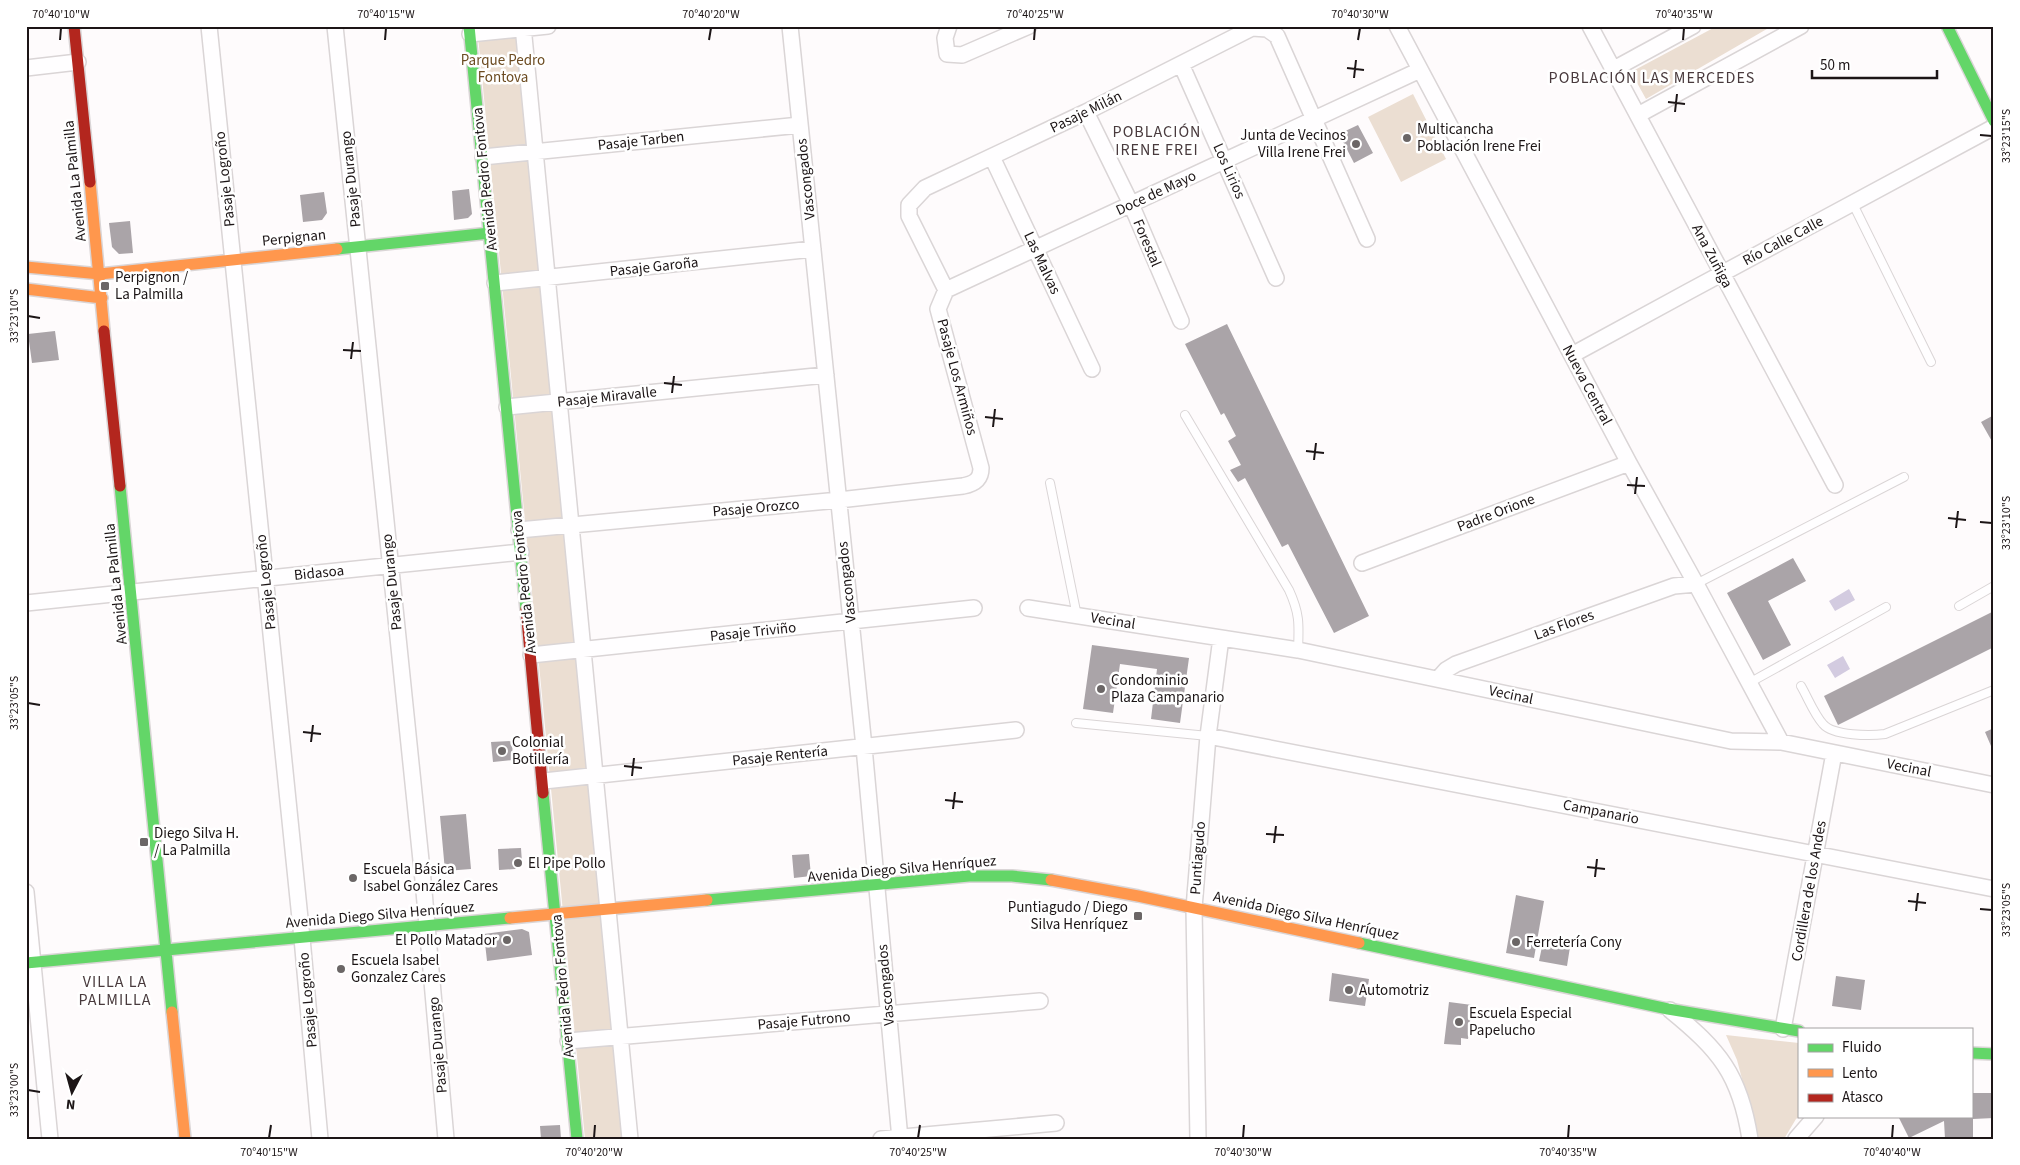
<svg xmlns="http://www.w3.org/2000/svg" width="2020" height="1165" font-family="'Source Sans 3',sans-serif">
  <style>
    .green { fill: #ebded2 }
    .water { fill: #d3cbe0 }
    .building { fill: #aaa4a8 }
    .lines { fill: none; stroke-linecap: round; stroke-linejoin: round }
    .lane-casing { stroke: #dad5d6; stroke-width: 10 }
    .street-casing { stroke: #dad5d6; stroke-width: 18 }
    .fast-casing { stroke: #dad5d6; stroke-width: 14 }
    .slow-casing { stroke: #dad5d6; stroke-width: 14 }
    .jam-casing { stroke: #dad5d6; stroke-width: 14 }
    .lane { stroke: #fffeff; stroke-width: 8 }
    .street { stroke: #fffeff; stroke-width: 15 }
    .fast { stroke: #63d668; stroke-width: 11 }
    .slow { stroke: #ff974d; stroke-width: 11 }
    .jam { stroke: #b3261e; stroke-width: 11 }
    .ticks { fill: none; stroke: #1c1516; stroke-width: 2 }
    .poi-dot { fill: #6b6666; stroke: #fff; stroke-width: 2 }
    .labels { text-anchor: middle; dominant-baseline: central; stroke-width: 5; stroke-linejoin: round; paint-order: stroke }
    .park-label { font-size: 15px; fill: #6c4b21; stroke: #fff }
    .street-label { font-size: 15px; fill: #1c1516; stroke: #fff }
    .poi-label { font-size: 15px; fill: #1c1516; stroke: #fff; text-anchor: start }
    .neighbourhood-label { font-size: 16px; letter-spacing: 1px; fill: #493a3d; stroke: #fff }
    .neatline { fill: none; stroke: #1c1516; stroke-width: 2 }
    .ticks-label { font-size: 12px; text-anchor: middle; fill: #1c1516 }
  </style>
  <rect width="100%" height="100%" fill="#fefbfc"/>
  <path class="green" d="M477,26H521L627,1139H585Z
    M1717,26H1772L1646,99L1631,72Z
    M1413,94L1446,159L1401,182L1368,117Z
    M1726,1035L1799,1043L1800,1116L1796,1119L1784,1139H1758L1737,1060Z"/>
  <path class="water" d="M1849,589L1855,600L1835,611L1829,601Z
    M1843,656L1850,669L1835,678L1827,665Z"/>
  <path class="building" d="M1358,125L1373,153L1354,163L1339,134Z
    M469,189L472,214L468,218L454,220L452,191Z
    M324,192L327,213L322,220L303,222L300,195Z
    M130,221L133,253L119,254L112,247L109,223Z
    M1227,324L1369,616L1334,633L1288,544L1282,547L1245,478L1238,482L1230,470L1241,465L1228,441L1236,436L1224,413L1221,415L1185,344Z
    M55,331L59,360L32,363L28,334Z
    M1994,415V445L1981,422Z
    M1793,558L1806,581L1768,601L1791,645L1763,660L1727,593Z
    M1994,611V647L1838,725L1824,696Z
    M1092,645L1189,658L1180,723L1151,719L1157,669L1120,664L1113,713L1083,709Z
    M1994,728V753L1985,732Z
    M512,741L513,760L493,762L491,742Z
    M466,814L471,869L445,871L440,816Z
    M521,848L522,863L515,869L499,870L498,849Z
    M809,854L811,876L794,878L792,855Z
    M1516,895L1544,901L1534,958L1506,953Z
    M522,929L529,932L532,955L487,961L484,934Z
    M1543,942L1570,947L1567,966L1539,961Z
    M1332,973L1369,979L1365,1006L1329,1001Z
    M1836,976L1865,980L1861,1010L1832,1006Z
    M1449,1002L1472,1005L1468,1039L1461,1038V1045L1444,1044Z
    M1971,1093H1994V1118L1973,1119V1139H1945L1944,1121L1909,1138L1898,1116H1971Z
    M560,1125L561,1139H541L540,1126Z"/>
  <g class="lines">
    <g class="lane-casing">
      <path id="lane" d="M1853,204L1931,362
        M1185,415L1289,590C1300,614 1299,625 1298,650
        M1050,483L1077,616
        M1696,584L1904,477
        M1959,606L1994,586
        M1749,683L1886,607
        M1801,686C1808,698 1814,714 1823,724C1833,736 1871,736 1885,734L1994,690
        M1076,723L1208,736"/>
    </g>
    <g class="street-casing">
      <path id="street" d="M209,26L302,938L320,1139
        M335,26L423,880L446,1139
        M523,26L630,1139
        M790,26L864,747L900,1139
        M949,26L945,38L947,54L962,55L1029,26
        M1397,26L1629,463L1696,584L1781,742
        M1590,26L1835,485
        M470,34L548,26
        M1181,64L1276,278
        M26,68L78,62
        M1614,69L1693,26
        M1086,112L1131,204L1181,321
        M1638,115L1801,26
        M483,157L800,125
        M992,157L1092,369
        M495,283L813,249
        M946,290L1420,70
        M1572,355C1712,278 1853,204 1994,127
        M507,407L826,375
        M519,530L839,500L963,486C974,484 981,480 981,468L938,309L946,290L909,216V205L925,188L1086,112L1252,28L1267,29L1277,36L1367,239
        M1362,563L1629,463
        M26,603L521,552
        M1028,608L1298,650L1731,741L1781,742L1994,785
        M531,655L974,608
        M1438,679L1446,670L1456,664L1674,586L1696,584
        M1208,736L1994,889
        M544,781L1016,730
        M26,892L50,1139
        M1670,1010C1719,1050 1740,1074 1750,1139
        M1783,1029L1834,753
        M568,1041L1040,1001
        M881,1139L1056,1123
        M1198,1139L1194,908L1208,736L1221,638
        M1796,1139L1816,1116"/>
    </g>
    <g class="fast-casing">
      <path id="fast" d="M469,26L526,609
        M1947,26L1994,121
        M337,249L490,233
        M120,486L172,1012
        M543,793L577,1139
        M707,900L969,876H1012L1051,880
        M1359,943L1668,1009L1799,1031
        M26,963L510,918
        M1971,1053L1994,1054"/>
    </g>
    <g class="slow-casing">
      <path id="slow" d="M90,182L104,331
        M26,267L100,274L337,249
        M26,289L102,298
        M1051,880L1138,896L1359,943
        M510,918L707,900
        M172,1012L185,1139"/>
    </g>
    <g class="jam-casing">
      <path id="jam" d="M74,26L90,182
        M104,331L120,486
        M526,609L543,793"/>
    </g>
    <use href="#lane" class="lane"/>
    <use href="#street" class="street"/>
    <use href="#fast" class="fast"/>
    <use href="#slow" class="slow"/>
    <use href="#jam" class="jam"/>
  </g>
  <path class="ticks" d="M60,40L61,28M385,40L386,28M709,40L711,28M1034,40L1035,28M1358,40L1360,28M1683,40L1684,28M1347,68L1364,70M1354,78L1356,60M1668,102L1685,104M1675,112L1677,94M1980,135L1992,136M28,316L40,318M343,350L361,351M351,359L353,342M664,383L682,385M672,393L674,376M985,417L1003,419M993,427L995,409M1306,451L1324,453M1314,460L1316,443M1627,485L1645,486M1635,494L1637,477M1948,518L1966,520M1980,522L1992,523M1956,528L1958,511M28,703L40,705M303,732L321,734M311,742L313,725M624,766L642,768M632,776L634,758M945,800L963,802M953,809L955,792M1266,834L1284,835M1274,843L1276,826M1587,867L1605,869M1595,877L1597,859M1908,901L1926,903M1980,909L1992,910M1916,911L1918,893M28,1090L40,1092M269,1138L271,1125M594,1138L595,1125M918,1138L920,1125M1243,1138L1244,1125M1568,1138L1569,1125M1892,1138L1893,1125"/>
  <g class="poi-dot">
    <circle cx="1407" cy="138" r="5"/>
    <circle cx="1356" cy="144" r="5"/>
    <rect x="100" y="281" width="10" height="10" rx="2.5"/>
    <circle cx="1101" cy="689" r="5"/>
    <circle cx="502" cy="751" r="5"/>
    <rect x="139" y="837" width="10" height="10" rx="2.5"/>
    <circle cx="518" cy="863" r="5"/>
    <circle cx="353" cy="878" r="5"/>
    <rect x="1133" y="911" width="10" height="10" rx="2.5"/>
    <circle cx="507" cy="940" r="5"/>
    <circle cx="1516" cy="942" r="5"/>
    <circle cx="341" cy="969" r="5"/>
    <circle cx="1349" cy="990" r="5"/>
    <circle cx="1459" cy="1022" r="5"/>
  </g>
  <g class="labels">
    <g class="park-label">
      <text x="503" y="60">Parque Pedro<tspan x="503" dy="17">Fontova</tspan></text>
    </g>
    <g class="street-label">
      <text transform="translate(1086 112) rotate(-26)">Pasaje Milán</text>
      <text transform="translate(641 141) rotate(-6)">Pasaje Tarben</text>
      <text transform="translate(1229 171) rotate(66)">Los Lirios</text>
      <text transform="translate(225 179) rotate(-96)">Pasaje Logroño</text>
      <text transform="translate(351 179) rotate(-96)">Pasaje Durango</text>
      <text transform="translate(485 179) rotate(-96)">Avenida Pedro Fontova</text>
      <text transform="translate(806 179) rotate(-96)">Vascongados</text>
      <text transform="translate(75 181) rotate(-96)">Avenida La Palmilla</text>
      <text transform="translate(1156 193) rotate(-25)">Doce de Mayo</text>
      <text transform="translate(294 238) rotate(-6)">Perpignan</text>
      <text transform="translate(1783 241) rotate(-28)">Río Calle Calle</text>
      <text transform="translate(1147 243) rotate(67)">Forestal</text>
      <text transform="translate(1712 256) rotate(62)">Ana Zuñiga</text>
      <text transform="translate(1042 263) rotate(65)">Las Malvas</text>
      <text transform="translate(654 267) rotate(-6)">Pasaje Garoña</text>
      <text transform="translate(957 377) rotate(75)">Pasaje Los Armiños</text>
      <text transform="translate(1587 385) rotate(62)">Nueva Central</text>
      <text transform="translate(607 397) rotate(-6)">Pasaje Miravalle</text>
      <text transform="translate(756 508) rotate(-5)">Pasaje Orozco</text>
      <text transform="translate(1496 513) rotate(-21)">Padre Orione</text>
      <text transform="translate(319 573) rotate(-6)">Bidasoa</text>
      <text transform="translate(266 582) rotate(-96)">Pasaje Logroño</text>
      <text transform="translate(392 582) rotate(-96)">Pasaje Durango</text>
      <text transform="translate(524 582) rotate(-96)">Avenida Pedro Fontova</text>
      <text transform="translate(847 582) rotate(-96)">Vascongados</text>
      <text transform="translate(116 584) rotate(-96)">Avenida La Palmilla</text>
      <text transform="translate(1113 621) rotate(9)">Vecinal</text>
      <text transform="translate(1564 625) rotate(-20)">Las Flores</text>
      <text transform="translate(753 632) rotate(-6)">Pasaje Triviño</text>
      <text transform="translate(1511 695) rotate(12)">Vecinal</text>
      <text transform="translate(780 756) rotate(-6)">Pasaje Rentería</text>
      <text transform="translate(1909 768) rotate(11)">Vecinal</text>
      <text transform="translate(1601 812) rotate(11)">Campanario</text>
      <text transform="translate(1198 858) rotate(-86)">Puntiagudo</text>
      <text transform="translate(902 869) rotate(-5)">Avenida Diego Silva Henríquez</text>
      <text transform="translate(1809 891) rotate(-80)">Cordillera de los Andes</text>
      <text transform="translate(380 915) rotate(-5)">Avenida Diego Silva Henríquez</text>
      <text transform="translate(1306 916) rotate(12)">Avenida Diego Silva Henríquez</text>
      <text transform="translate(886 985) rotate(-95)">Vascongados</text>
      <text transform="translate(563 986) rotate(-95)">Avenida Pedro Fontova</text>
      <text transform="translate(308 1000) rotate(-95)">Pasaje Logroño</text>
      <text transform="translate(804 1021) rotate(-5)">Pasaje Futrono</text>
      <text transform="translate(438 1045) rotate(-95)">Pasaje Durango</text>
    </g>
    <g class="poi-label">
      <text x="1417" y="129">Multicancha<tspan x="1417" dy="17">Población Irene Frei</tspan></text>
      <text x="1346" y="135" text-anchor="end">Junta de Vecinos<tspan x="1346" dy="17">Villa Irene Frei</tspan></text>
      <text x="115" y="277">Perpignon /<tspan x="115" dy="17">La Palmilla</tspan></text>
      <text x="1111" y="680">Condominio<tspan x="1111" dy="17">Plaza Campanario</tspan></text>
      <text x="512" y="742">Colonial<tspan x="512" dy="17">Botillería</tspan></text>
      <text x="154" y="833">Diego Silva H.<tspan x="154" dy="17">/ La Palmilla</tspan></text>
      <text x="528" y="863">El Pipe Pollo</text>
      <text x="363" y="869">Escuela Básica<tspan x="363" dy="17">Isabel González Cares</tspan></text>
      <text x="1128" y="907" text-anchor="end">Puntiagudo / Diego<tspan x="1128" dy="17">Silva Henríquez</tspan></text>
      <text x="497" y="940" text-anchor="end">El Pollo Matador</text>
      <text x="1526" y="942">Ferretería Cony</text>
      <text x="351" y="960">Escuela Isabel<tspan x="351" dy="17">Gonzalez Cares</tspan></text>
      <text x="1359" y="990">Automotriz</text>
      <text x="1469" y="1013">Escuela Especial<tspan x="1469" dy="17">Papelucho</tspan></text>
    </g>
    <g class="neighbourhood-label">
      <text x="1652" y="78">POBLACIÓN LAS MERCEDES</text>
      <text x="1157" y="132">POBLACIÓN<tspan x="1157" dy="18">IRENE FREI</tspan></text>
      <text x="115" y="982">VILLA LA<tspan x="115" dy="18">PALMILLA</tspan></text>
    </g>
  </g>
  <rect width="2020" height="1165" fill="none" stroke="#ffffff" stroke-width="55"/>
  <rect x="1798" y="1028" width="175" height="90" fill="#ffffff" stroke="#a4a1a2"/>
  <rect x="1808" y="1044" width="25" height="8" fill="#63d668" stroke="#a4a1a2"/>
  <text x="1842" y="1052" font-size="15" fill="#1c1516">Fluido</text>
  <rect x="1808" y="1069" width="25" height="8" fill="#ff974d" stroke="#a4a1a2"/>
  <text x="1842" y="1078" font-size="15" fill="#1c1516">Lento</text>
  <rect x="1808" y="1094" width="25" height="8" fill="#b3261e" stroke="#a4a1a2"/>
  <text x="1842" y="1102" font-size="15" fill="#1c1516">Atasco</text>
  <g transform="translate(72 1092) rotate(186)" stroke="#ffffff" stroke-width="4" paint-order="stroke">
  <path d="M0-4L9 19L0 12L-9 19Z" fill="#1c1516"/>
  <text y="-8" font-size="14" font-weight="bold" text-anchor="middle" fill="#1c1516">N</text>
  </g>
  <path d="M1812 70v8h125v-8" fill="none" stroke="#1c1516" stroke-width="2.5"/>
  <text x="1820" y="70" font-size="15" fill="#1c1516" stroke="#ffffff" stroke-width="4" paint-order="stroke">50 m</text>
  <rect x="28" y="28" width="1964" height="1110" class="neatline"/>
  <g class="ticks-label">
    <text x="61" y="18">70°40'10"W</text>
    <text x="386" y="18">70°40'15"W</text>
    <text x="711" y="18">70°40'20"W</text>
    <text x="1035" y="18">70°40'25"W</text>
    <text x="1360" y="18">70°40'30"W</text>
    <text x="1684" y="18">70°40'35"W</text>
    <text transform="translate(2006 136) rotate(-90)" y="4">33°23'15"S</text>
    <text transform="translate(14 316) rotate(-90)" y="4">33°23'10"S</text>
    <text transform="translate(2006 523) rotate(-90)" y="4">33°23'10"S</text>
    <text transform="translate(14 703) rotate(-90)" y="4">33°23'05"S</text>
    <text transform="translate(2006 910) rotate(-90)" y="4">33°23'05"S</text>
    <text transform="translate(14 1090) rotate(-90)" y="4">33°23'00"S</text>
    <text x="269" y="1156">70°40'15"W</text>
    <text x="594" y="1156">70°40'20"W</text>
    <text x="918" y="1156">70°40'25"W</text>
    <text x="1243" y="1156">70°40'30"W</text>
    <text x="1568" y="1156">70°40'35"W</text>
    <text x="1892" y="1156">70°40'40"W</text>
  </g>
</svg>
